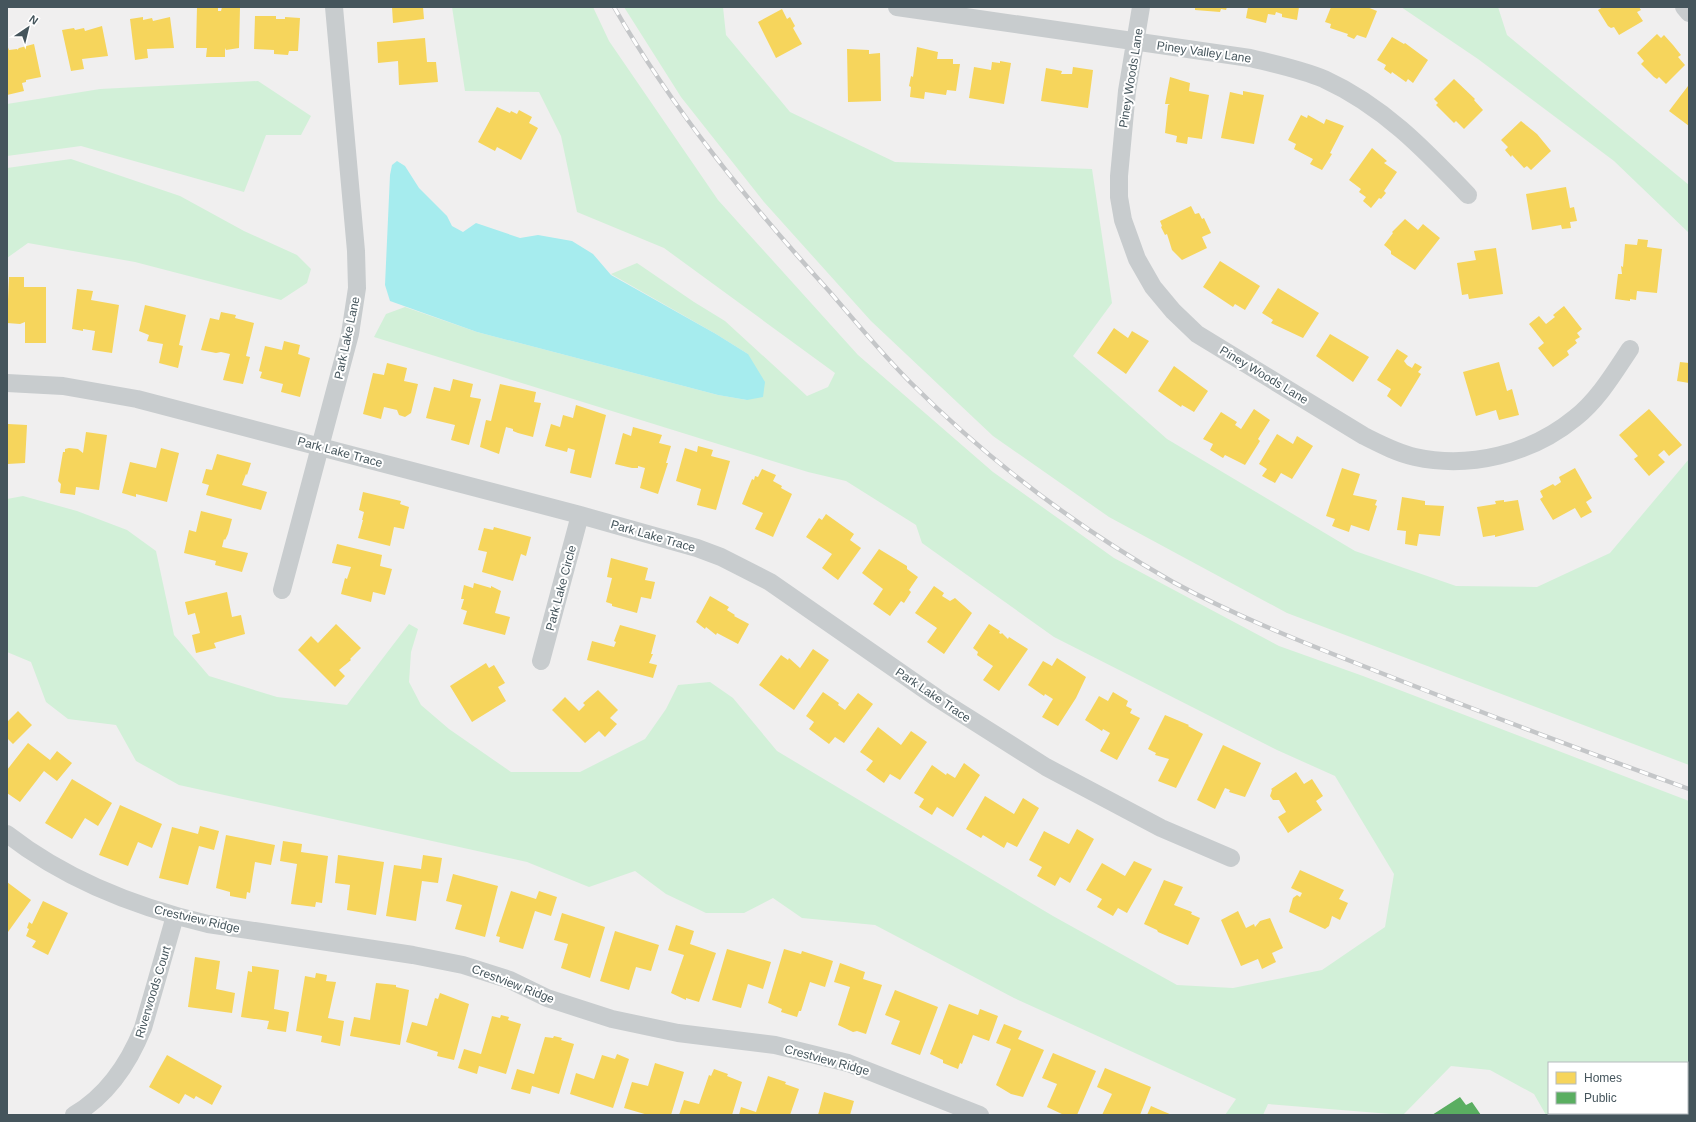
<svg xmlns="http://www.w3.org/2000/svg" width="1696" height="1122" font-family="Helvetica,sans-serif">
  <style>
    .green { fill: #d2f0d8; fill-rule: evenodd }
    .water { fill: #a6ecee }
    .homes { fill: #f6d55c }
    .public { fill: #5aae61 }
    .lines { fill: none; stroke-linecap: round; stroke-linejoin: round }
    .minor { stroke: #c8ccce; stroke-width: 18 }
    .rail-casing { stroke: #c4c6c8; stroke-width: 4.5 }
    .rail { stroke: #fff; stroke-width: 3; stroke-dasharray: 9; stroke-linecap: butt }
    .labels { text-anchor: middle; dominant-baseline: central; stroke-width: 4; stroke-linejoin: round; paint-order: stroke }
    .street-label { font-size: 12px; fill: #45555c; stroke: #fff }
  </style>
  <rect width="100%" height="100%" fill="#f0efef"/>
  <path class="green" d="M452,7H593L609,41L718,200L858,355L993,472L1114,558L1279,646L1363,676L1689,801V1115H1546L1534,1094L1490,1070L1451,1066L1403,1115L1268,1104L1263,1115H1225L1236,1099L1014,998L875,925L802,918L773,898L744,913H706L666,894L635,871L589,887L527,862L179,785L136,761L116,725L68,719L46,702L31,662L7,652V499L23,496L77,511L127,530L156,551L174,635L209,676L277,697L347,705L409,624L418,629L411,652L409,682L421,705L449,729L511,772H580L645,739L666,709L678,685L710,682L733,698L777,751L1053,916L1177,985L1233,988L1322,970L1385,927L1394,874L1335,776L1277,750L1054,637L922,543L916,525L846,481L808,472L374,337L386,314L405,307L477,332L718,395L747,400L748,354L716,334L611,274L637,263L694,302L725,321L807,396L828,387L835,373L664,248L577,212L561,136L539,92L465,91ZM1549,1063H1687V1113H1549Z
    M624,7H723L726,35L790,112L895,162L1092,169L1112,303L1073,356L1167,439L1355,551L1456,586L1537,587L1610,553L1689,459V765L1287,613L1109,517L993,436L871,321L764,202L681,97Z
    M1401,7H1498L1507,35L1689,185V233L1614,161L1478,59Z
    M258,81L311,116L301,135H266L244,192L81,146L7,156V104L100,89Z
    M71,159L180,196L244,231L297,255L311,269L307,283L281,300L135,262L28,243L7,258V168Z"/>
  <path class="water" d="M397,161L405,166L419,188L447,216L452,226L463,232L476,223L520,238L538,235L572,241L593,254L611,275L716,334L748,354L765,382L763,397L747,400L718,395L477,332L390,301L385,285L390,175L392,165Z"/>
  <path class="homes" d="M197,7H218V11H221L222,7L240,8L239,48L226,50L225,48V57H206L207,48H196Z
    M392,7H423L424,19L393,23Z
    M1195,7H1227L1226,10L1221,9L1220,12L1195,10Z
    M1248,7H1299L1297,20L1282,17V14L1276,12L1275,15L1268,14L1266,23L1246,18Z
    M1331,7H1367L1377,11L1366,38L1357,35L1354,39L1347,36L1348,34L1330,28L1331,24L1325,22Z
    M1603,7H1639L1641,10L1637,12L1643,21L1619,35L1614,27L1611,28L1608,26L1598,10Z
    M782,9L787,19L790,17L795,26L793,28L802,44L776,58L758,22Z
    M255,16H276V19H285V17L300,18L298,51H289L288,55L274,54V50L254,49Z
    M143,17V20L152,18L153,21L170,17L174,48L147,49L148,58L135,60L130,19Z
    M102,26L108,56L82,59L84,69L71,71L62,30L74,28L75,30L84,28L85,31Z
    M1657,34L1661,38L1664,35L1673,45L1681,55L1678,57L1685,65L1666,84L1659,77L1657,79L1654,77L1641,64L1644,61L1637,53Z
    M1392,37L1404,44L1405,43L1428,60L1413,83L1408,79L1406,82L1392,72L1391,74L1384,69L1386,65L1377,60Z
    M425,38L427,62H436L438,82L399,85L398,61L378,63L377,42Z
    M34,44L41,77L26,80V82L22,83L24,91L7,95V45L9,50L17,49V50L19,48Z
    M917,47L938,52L937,59H953V64H960L956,91L947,90L946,95L925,92L924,99L910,97L911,87L909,86L911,76L913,77Z
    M847,49L869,50V54L880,53L881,101L848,102Z
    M1000,61L1011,63L1004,104L969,98L974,67L991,70L992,62L1000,63Z
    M1073,67L1093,70L1088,108L1041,101L1046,68L1062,71L1061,74H1072Z
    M1170,77L1190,83L1189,91L1209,95L1202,139L1188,137L1187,144L1176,142L1177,136L1165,133L1168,105L1170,104H1165Z
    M1454,79L1475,99L1474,100L1483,110L1464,129L1456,121L1454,123L1436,105L1438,103L1434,99Z
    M1688,86H1689V126L1669,111Z
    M1243,91L1264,95L1254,144L1221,138L1230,92L1243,95Z
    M497,107L510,113L511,111L517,114L519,110L532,117L529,123L538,128L521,160L497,147L495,151L478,142Z
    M1301,115L1307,118L1308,115L1324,124L1326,119L1344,126L1330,153L1332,154L1322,170L1310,164L1313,159L1294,149L1296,144L1288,140Z
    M1521,121L1537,134L1551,151L1531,170L1527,166L1524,168L1512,155L1511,157L1505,150L1508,147L1501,140Z
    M1372,148L1387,161L1384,163L1397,172L1384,191L1386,193L1381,199L1379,198L1371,208L1363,201L1366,197L1359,192L1361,189L1349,180Z
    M1566,187L1570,208L1574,207L1577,221L1570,222L1571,228L1562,229L1561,225L1532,230L1526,194Z
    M1191,206L1195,214L1199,213L1202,219L1204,218L1211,233L1202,237L1207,248L1182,260L1172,250L1167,234L1165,235L1161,227L1162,226L1160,221Z
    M1405,219L1418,230L1423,224L1440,238L1415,270L1391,254V251L1384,245L1393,233L1392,232Z
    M1638,239L1648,240L1647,247L1662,249L1657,293L1637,291L1636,300L1630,299V301L1615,299L1618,274H1622L1621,266L1623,267L1625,244L1637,245Z
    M1496,248L1503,294L1469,299L1468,294L1462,295L1457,263L1476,260L1474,251Z
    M1220,261L1260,286L1245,310L1235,304L1233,307L1203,287Z
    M9,277H24V287H46V343H25V322L20,324L7,323Z
    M1278,288L1319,313L1303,338L1271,323L1273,320L1262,313Z
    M77,289L93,291L91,300L119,305L112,353L92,350L95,331L83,329V331L72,329Z
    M145,305L186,315L179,345L183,346L178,368L159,363L163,344L147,341L149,335L139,331Z
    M1564,306L1582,329L1577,333L1580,337L1575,340L1577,343L1567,351L1569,355L1553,367L1538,348L1544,343L1529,324L1539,316L1546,324L1555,317L1553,315Z
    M221,312L236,315L235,318L254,323L246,356L250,357L243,384L223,380L230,354L221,352L216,353L201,350L210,318L219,320Z
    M1114,328L1128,338L1132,331L1149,341L1126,374L1097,353Z
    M1330,334L1369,357L1353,382L1316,356Z
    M284,341L300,345L298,354L310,358L300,397L281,392L283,384L260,378L262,372L259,371L265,346L282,350Z
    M1397,349L1408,356L1404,361L1407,365L1412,368L1415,363L1422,367L1418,372L1421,374L1401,407L1387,396L1391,389L1377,380Z
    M1499,362L1507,391L1512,389L1519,415L1499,420L1496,410L1476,416L1463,372Z
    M1680,362L1689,363V383L1677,381Z
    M387,363L407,368L404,381L418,384L411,413L405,417L399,415L397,410L384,407L381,419L363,414L373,373L384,375Z
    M1174,366L1208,391L1194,412L1182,405L1181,407L1158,391Z
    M453,379L473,384L470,397L481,399L469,445L451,440L455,425L426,418L434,387L450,391Z
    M500,384L536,392L534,402L541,403L533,437L518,433L513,431V429L506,427L499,454L480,447L486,420L491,421Z
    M576,405L606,415L591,478L570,473L575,450L568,448L567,452L545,446L551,424L560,427L563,415L573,418Z
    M1254,409L1270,420L1258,439L1260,441L1245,465L1225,455L1223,458L1210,450L1213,444L1203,439L1221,412L1237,422L1235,425L1241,429Z
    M1649,409L1682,445L1669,456L1664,450L1658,455L1665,462L1649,476L1634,459L1638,456L1619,435Z
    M8,424L27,425L25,463L7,464Z
    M633,427L662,435L659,443L671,446L666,463H668L658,494L640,488L645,468L638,466V468H632L615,464L623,433L631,436Z
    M86,432L107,435L99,490L76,487L75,495L60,493L61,484L58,481L63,452H65V449L69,448L78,449L83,453Z
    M1277,434L1293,444L1297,436L1313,446L1292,479L1281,473L1275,483L1262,476L1267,469L1259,464Z
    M698,446L713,450L711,456L730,461L716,510L697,505L701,489L676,481L685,448L697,452Z
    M161,448L179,453L167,502L136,494V497L122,493L130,462L156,468Z
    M217,454L251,463L247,475L246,474L242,485L267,492L261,510L206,495L209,485L202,483L206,469L212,470Z
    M1342,468L1360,474L1353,495L1377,500L1375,505L1377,506L1369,531L1351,525L1349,532L1332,526L1335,519L1326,516Z
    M1575,468L1592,498L1586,502L1592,512L1581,518L1575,508L1553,520L1540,499L1543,497L1540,491L1553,484L1555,486L1561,482L1559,477Z
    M762,469L776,475L773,481L782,486L781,488L792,494L773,537L755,529L763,513L742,504L752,479L754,480L755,476L758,477Z
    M363,492L401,501L400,504L409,507L404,529L394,527L390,546L358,538L363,520H362L364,512L359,510Z
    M1402,497L1425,501V505L1444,506L1440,536L1419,534L1417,546L1405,544L1406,531L1397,530Z
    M1504,500V502L1518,500L1524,530L1495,537V535L1483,537L1477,507L1496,504L1495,501Z
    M201,511L232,519L228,534L225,540L224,539L222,547L248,553L242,572L215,565L216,561L184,553L189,530L196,532Z
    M826,514L854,534L850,540L861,548L838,580L822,568L832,554L806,537L819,518L822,520Z
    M494,527L531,537L526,556L521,554L513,581L482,572L487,552L478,550L484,528L493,530Z
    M337,544L382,555L380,566L392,569L385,595L373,592L371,602L341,594L345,578L347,579L351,567L332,563Z
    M879,549L907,566V569L918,577L909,590L911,592L904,603L901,601L890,616L873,604L883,589L862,573Z
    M611,558L648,568L645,580L655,582L651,599L641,597L637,613L612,606V604L606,602L612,578L607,577Z
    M474,583L491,588V586L501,591L495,613L510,617L505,635L463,624L467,611L461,609L464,599H461L464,585L473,588Z
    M934,586L944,593L942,596L950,601L955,598L972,613L944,654L927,642L937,628L915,613Z
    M227,592L232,617L241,615L245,634L214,643L216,648L196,653L192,635L200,633L195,613L188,615L185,602Z
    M710,596L729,607L727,610L735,615L734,616L749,624L738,644L717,633L716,635L706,627L705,629L696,622Z
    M336,624L361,648L350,659L351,660L339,670L345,676L335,687L298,650L311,636L318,643Z
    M989,624L1000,631L999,633L1001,634L1002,633L1008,639L1009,637L1028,649L999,691L983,680L993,666L977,655L978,652L973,648Z
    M620,625L656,635L651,654H653L649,663L657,665L653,678L587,660L592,641L614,647L616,642L614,641Z
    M813,649L829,660L794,710L759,685L781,655L788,660L789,658L800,668Z
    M1057,658L1086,677L1076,698L1058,726L1042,717L1053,699L1045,694L1044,696L1028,685L1043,661L1052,666Z
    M486,663L489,668L494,665L505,683L498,687L506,701L472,722L450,686Z
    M598,690L618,710L610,718L617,724L605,737L599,731L585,743L552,710L565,697L579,711L585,705L583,703Z
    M823,692L839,703L838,705L845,710L858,693L873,704L844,743L835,737L829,744L809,729L814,722L806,716Z
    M1113,692L1128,701L1126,706L1132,709L1130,713L1140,718L1117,760L1100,751L1110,733L1103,729L1102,731L1085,720L1099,696L1108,701Z
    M18,711L32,725L13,744L7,738V722Z
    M1165,715L1189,725L1188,726L1203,734L1176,788L1158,781L1169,759L1155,755L1156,753L1148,749Z
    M878,727L901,745L911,731L927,742L900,780L890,774L884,783L866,770L873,761L860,752Z
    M28,743L50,760L57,751L72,763L57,781L44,771L20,802L7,793V770Z
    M1223,745L1261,763L1245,797L1229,792L1230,790L1225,788L1215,809L1197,800Z
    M964,763L980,775L953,817L937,807L932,815L919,807L924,799L914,793L932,765L946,775L947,773L955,778Z
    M1296,772L1304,784L1312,779L1323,796L1316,801L1322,810L1288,833L1278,817L1286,812L1279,800H1273L1270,796L1272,790L1271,789Z
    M72,779L112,803L98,826L85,818L72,839L45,823Z
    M985,796L1014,814L1023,798L1039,808L1017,847L1007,842L1004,848L983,835L981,838L966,829Z
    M120,805L162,824L152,848L138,842L128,866L99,855Z
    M200,826L219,831L214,850L199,846L188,885L159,878L172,827L198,834Z
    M1077,829L1094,839L1070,883L1060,877L1055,886L1037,876L1042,867L1029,860L1044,831L1069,844Z
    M226,835L275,845L271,865L255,862L250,893L247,892L246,899L230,896V892L216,888Z
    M283,841L302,844L301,852L328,856L322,903L316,902L315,907L291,904L297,864L280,861Z
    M338,855L384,862L376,915L347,910L350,885L335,883Z
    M423,855L442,858L438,883L422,881L416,921L386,916L394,865L421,869Z
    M1134,861L1152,869L1127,913L1118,908L1113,916L1097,907L1102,899L1086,890L1102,863L1125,876Z
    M1300,870L1344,890L1339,899L1348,903L1340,920L1332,916L1329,926L1325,929L1289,912L1293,898L1297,895L1300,897L1302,893L1291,888Z
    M453,874L498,886L485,937L455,929L462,905L446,901Z
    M1164,880L1183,887L1174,905L1192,912L1191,914L1200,918L1188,945L1158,932L1157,930L1144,924Z
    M7,882L31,900L8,932L7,931Z
    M511,891L536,899L539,891L557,897L551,916L535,911L523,949L499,942L500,937L496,936Z
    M43,901L68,913L48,955L32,947L36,941L26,936L29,929L27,928L29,922L32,924Z
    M1238,911L1246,928L1254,924L1255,927L1260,921L1270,918L1283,948L1272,953L1276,962L1262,969L1258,959L1241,966L1221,920Z
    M562,913L605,927L590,978L561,968L568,944L554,940Z
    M676,925L694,931L690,944L716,953L699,1002L686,998V1000L671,993L684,955L668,950Z
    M615,931L659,945L651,971L636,967L629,990L600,981Z
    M727,949L771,962L763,989L748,984L741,1008L712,1000Z
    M784,949L801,954L802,951L833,961L825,987L810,982L801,1011H799L797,1017L781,1012L782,1009L768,1003Z
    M195,957L220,961L216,989L235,993L232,1013L188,1007Z
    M840,963L865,972L863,979L882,985L866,1034L857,1031L853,1032L838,1025L850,987L834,982Z
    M252,966L279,970L274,1009L289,1012L286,1032L267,1029L269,1021L241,1017L248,971L252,972Z
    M316,973L327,975L326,981L336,982L328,1018L344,1021L340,1046L321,1042L322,1036L296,1031L305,976L315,978Z
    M376,983L396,985V987L409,990L400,1045L350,1036L354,1017L370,1020Z
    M895,990L938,1007L920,1055L891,1044L900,1021L885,1015Z
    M440,993L469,1004L454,1060L437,1056L438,1052L406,1042L412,1022L427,1026L435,998L438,999Z
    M949,1004L978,1015L980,1009L998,1016L989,1041L973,1035L962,1064L960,1063L958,1069L943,1063V1060L930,1054Z
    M501,1015L509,1017L508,1020L521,1024L506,1074L479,1066L477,1074L458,1068L464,1049L481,1054L492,1016L500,1018Z
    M1004,1024L1022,1031L1018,1039L1044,1050L1023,1097L1011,1094L996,1085L1011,1049L996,1043Z
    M554,1036L562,1038L561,1040L574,1044L559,1094L532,1086L530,1094L511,1089L517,1069L534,1074L545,1037L553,1038Z
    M1053,1053L1096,1071L1077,1115H1064L1047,1107L1057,1084L1042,1078Z
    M617,1054L629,1059L613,1108L570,1094L576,1073L594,1079L602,1055L615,1059Z
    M167,1055L222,1086L212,1105L196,1096L194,1099L185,1094L179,1104L149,1087Z
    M655,1063L684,1072L671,1115H648L624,1108L632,1082L648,1086Z
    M1105,1068L1151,1087L1140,1115H1102L1112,1094L1097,1087Z
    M714,1069L728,1074L727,1076L742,1082L732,1115H679L684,1100L699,1104L709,1075L711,1076Z
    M768,1076L786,1082L785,1084L799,1089L790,1115H739L741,1107L756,1112Z
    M824,1092L854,1101L850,1115H818Z
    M1151,1106L1172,1115H1147Z"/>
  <path class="public" d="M1460,1097L1466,1105L1472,1102L1481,1115H1432Z"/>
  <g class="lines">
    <path class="minor" d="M897,7L1250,58C1275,64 1300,69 1324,79C1383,106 1424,149 1468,195
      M1141,7L1127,91L1119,176V197L1123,220L1137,259L1153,287L1173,311L1197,334L1364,436C1380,444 1397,453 1415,457C1470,469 1531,454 1575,418C1598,400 1614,373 1630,349
      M1684,7L1689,13
      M7,383L63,386L137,399L580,515L697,548L721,557L770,582L937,698L1046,767L1161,828L1231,858
      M282,590L350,334L357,288L356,251L334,7
      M541,661L580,515
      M7,834C66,880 135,907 208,924L413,955L463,965L510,980L547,998L612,1019L678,1033L775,1045L848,1063L980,1115
      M74,1115C108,1095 129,1063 143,1028L175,916"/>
    <g class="rail-casing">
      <path id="rail" d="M614,7C673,110 749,203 829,291C856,322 882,354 911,383C989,461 1078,528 1173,582C1239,618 1310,645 1381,673C1483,713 1586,752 1689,789"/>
    </g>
    <use href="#rail" class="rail"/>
  </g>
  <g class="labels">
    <g class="street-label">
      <text transform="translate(1204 52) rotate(8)">Piney Valley Lane</text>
      <text transform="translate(1131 78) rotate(-81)">Piney Woods Lane</text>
      <text transform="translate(347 338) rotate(-78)">Park Lake Lane</text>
      <text transform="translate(1264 375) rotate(31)">Piney Woods Lane</text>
      <text transform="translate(340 452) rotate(15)">Park Lake Trace</text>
      <text transform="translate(653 536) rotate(16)">Park Lake Trace</text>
      <text transform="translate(561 588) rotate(-75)">Park Lake Circle</text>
      <text transform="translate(933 695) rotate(34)">Park Lake Trace</text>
      <text transform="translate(197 919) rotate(13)">Crestview Ridge</text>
      <text transform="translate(513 984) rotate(21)">Crestview Ridge</text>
      <text transform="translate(153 992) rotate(-73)">Riverwoods Court</text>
      <text transform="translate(827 1060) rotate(15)">Crestview Ridge</text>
    </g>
  </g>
  <rect width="1696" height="1122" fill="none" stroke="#45555c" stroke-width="16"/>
  <rect x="1548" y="1062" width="140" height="52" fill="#ffffff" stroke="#b5bbbe"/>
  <rect x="1556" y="1072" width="20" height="12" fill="#f6d55c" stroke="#b5bbbe"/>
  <text x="1584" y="1082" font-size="12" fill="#45555c">Homes</text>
  <rect x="1556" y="1092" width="20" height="12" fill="#5aae61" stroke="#b5bbbe"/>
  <text x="1584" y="1102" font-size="12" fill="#45555c">Public</text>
  <g transform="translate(28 28) rotate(35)" stroke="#ffffff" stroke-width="3" paint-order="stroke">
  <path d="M0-3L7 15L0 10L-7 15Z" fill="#45555c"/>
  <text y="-6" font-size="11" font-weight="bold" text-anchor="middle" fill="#45555c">N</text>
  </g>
</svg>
